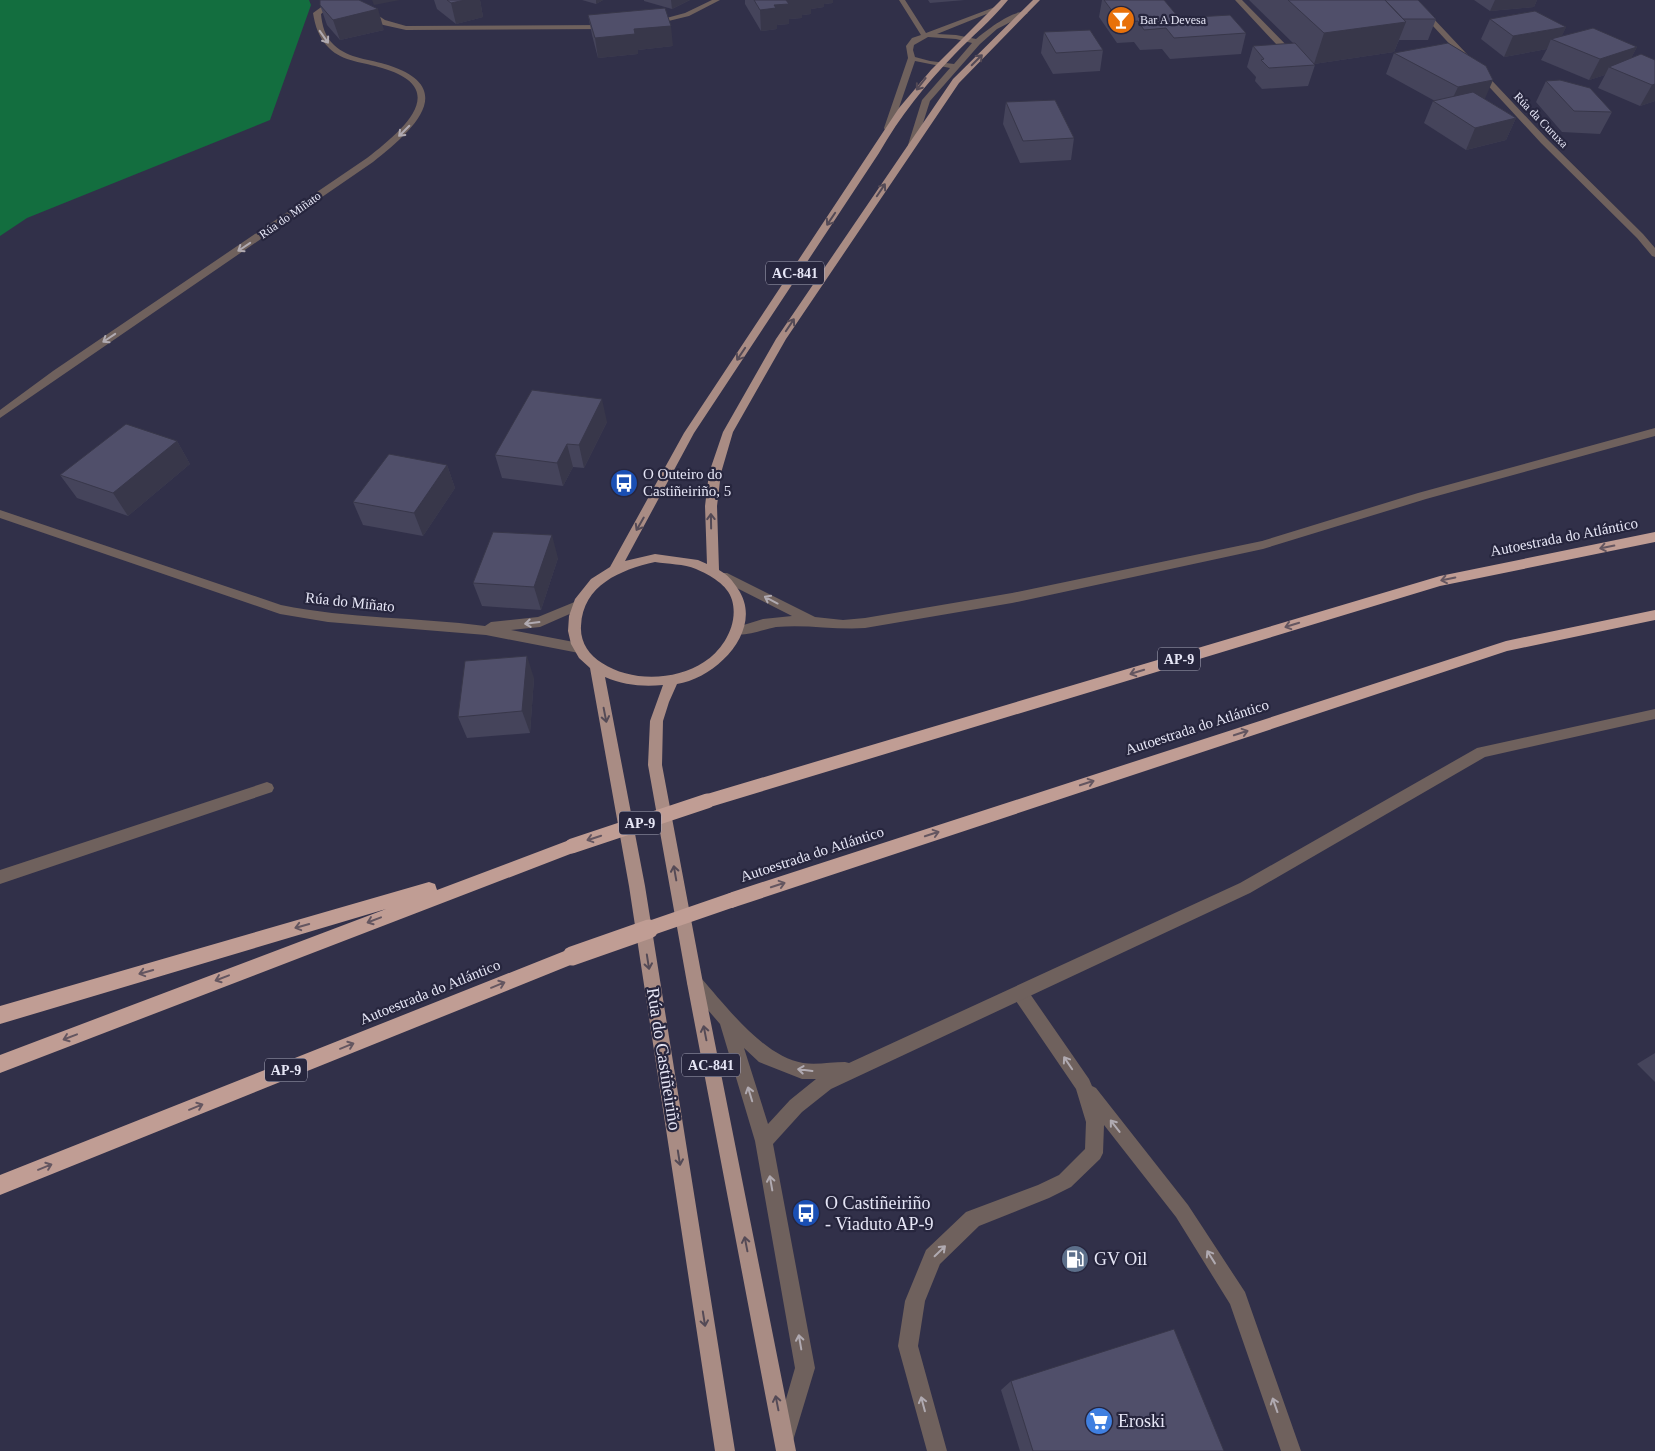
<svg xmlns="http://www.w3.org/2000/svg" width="1655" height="1451" font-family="Georgia,serif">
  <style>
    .forest { fill: #136e3f }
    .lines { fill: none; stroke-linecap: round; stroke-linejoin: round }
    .service { fill: #6f615d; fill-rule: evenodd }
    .minor { fill: #6f615d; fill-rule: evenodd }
    .primary { fill: #a98c84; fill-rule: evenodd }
    .motorway { fill: #c09d94; fill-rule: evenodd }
    .motorway-bridge-far1 { stroke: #c09d94; stroke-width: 15 }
    .motorway-bridge { stroke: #c09d94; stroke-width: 19 }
    .wall { fill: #45445b }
    .shaded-wall { fill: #38374a }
    .building { fill: #504f6a; stroke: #38374a }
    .oneway { stroke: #b0aab1 }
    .oneway2 { stroke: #544a56 }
    .oneway3 { stroke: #645660 }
    .labels { text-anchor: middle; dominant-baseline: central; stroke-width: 4.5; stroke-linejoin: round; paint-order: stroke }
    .far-poi-label { font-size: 12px; fill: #e6e6f6; stroke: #27263e; text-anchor: start }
    .far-street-label { font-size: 12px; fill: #e6e6f6; stroke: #27263e }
    .shield { fill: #27263e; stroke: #adacbf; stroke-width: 1 }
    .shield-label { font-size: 14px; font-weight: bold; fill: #e6e6f6 }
    .poi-label { font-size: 15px; fill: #e6e6f6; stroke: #27263e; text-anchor: start }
    .street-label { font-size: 15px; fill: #e6e6f6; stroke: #27263e }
    .near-street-label { font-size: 18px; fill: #e6e6f6; stroke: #27263e }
    .near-poi-label { font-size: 18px; fill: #e6e6f6; stroke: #27263e; text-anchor: start }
  </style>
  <rect width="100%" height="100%" fill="#313049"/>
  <path class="forest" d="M0,0H309L311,5L270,120L27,218L0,236Z"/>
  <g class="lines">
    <path class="service" d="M1235,0H1242L1297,56V60H1291Z
      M267,782L272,784L274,788L272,792L0,884V870Z
      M1020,985L1026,988L1089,1079L1092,1086L1096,1088L1188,1205L1245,1292L1301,1451H1281L1230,1304L1176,1217L1104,1125L1103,1153L1100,1159L1071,1187L1049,1198L979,1226L940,1264L925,1301L918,1346L947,1451H927L898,1346L905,1301L926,1250L966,1212L1038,1185L1059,1175L1085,1149L1086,1122L1076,1089L1014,998L1012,993L1014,988Z"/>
    <path class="minor" d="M331,0H339L321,14C322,25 325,37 334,45C349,59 370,59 388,65C462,89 409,133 373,162L0,418V410L53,371L367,158C400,132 454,89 382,68C364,62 343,62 329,48C319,38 315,26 313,13Z
      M712,0H720L689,16L652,25L648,23L685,13Z
      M899,0H905L926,33L995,7H999V9L937,34L956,35L976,39C984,32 1017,6 1028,13L997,29L980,44L930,101L916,145L912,147L908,145L922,100L950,68L915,61L892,128L885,130L884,128L908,58L906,46L912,38L921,35ZM928,37L956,39L972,43L954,64L930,61L915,57L913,50L914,45Z
      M1409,0H1416L1547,139L1643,234L1655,248V257L1652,256L1637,238L1541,143Z
      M367,8L385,20L406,26L609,25L613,27L609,29L406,30L379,24L365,11L363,10Z
      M1655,428V436L1426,499L1263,549L1012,603L865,628C835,630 806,624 776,627C765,629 744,637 734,634L733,631L734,628L763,619L792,616L719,579L717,576L719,573H727L815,617L843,620L865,618L1012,593L1262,541L1418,493Z
      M0,510L281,605C349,619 417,617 485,626L491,622L538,617L577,601L581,603L583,606L581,609L540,627L511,630L579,643L584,645L586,648L584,651L579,653L486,635L328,622L280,614L0,518Z
      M1655,709V719L1485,757L1250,893L831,1089L802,1112L773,1144L815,1368L792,1444L785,1447L778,1444L775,1437L795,1368L755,1141L720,1024L689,988L687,983L689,978L695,975L701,978C726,1006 764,1057 803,1063C816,1065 832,1062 845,1062L849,1063L1240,883L1477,748ZM744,1048L759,1062L802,1079H816L790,1100L768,1124Z"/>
    <path class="primary" d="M1001,0H1008C992,20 972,36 954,55C925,85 900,116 879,153L694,433L625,561L655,554L698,560L707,564L705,506L709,473L723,432L776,339L953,79L1033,0H1040L959,83L786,339L733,432L721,473L717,506L719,570C728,575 732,580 738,589C765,629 717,678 677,684L669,702L663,721L662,765L703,983L796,1451H776L687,983L648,765L650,721L663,685C642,687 624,685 605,677L645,886L735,1451H715L629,886L590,668L579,658L571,644L568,631L569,616L575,599L591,579L610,567L684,433L899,108L931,70ZM655,562C668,564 684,564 696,569C710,575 728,585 732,600C739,624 723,650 704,662C675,681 631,682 602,663C589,655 580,642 581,626C583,585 620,570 655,562Z"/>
    <path class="motorway" d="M1655,532V542L1440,586L707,808L701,806L699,801L701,796L707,794L1440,576Z
      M1655,610V620L1507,651L732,908L726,905L724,900L726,895L732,892L1506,641Z
      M572,839L578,841L580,846L578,851L0,1073V1055L386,909L0,1024V1006L429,882L435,884L437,890Z
      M572,948L578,950L581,956L578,962L0,1195V1175Z"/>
    <path class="motorway-bridge-far1" d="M572,846L707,801
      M645,930L732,900"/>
    <path class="motorway-bridge" d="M572,956L649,929"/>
  </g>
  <path class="wall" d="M434,0H480L483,17L456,24L437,9Z
    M582,0H603L596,4Z
    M644,0H690L672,9L644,1Z
    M745,0H833V3L824,4V7L811,9V14L802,15V18L789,19V24L777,25V29L761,31L745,4Z
    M928,0H965L930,3Z
    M1102,0H1164L1179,18L1246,33L1241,54L1170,59L1162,49L1140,50L1134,42L1117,43L1099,17Z
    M1249,0H1418L1436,19L1428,40H1399L1394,52L1314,64L1315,65L1308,86L1262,89L1255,81L1256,77L1247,67L1253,46L1294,44Z
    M1474,0H1537L1534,7L1490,11Z
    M320,5L384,30L340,40L327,25Z
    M588,15L673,46L638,50V54L598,58L592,35Z
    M1490,19L1566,27L1561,37L1637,47L1631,58L1655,60V101L1640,106L1598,88L1605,75L1589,80L1541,60L1547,49L1504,57L1481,39Z
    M1044,32L1103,50L1100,71L1053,74L1041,53Z
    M1394,53L1485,99L1516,118L1506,140L1466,150L1424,123L1433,101H1435L1386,74Z
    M1546,81L1612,112L1600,134L1562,132L1536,102Z
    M1006,102L1074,138L1071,160L1020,163L1003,124Z
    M607,422L584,468L573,467L563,486L502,478L495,455Z
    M177,441L190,464L128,516L77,498L60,475Z
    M447,465L455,488L423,536L363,525L353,502Z
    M558,558L541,610L482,606L473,583Z
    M534,678L530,733L467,738L458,717Z
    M1655,1053V1082L1637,1064Z
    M1011,1381L1224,1451H1020L1001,1390Z"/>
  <path class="shaded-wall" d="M372,0H400L374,5Z
    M465,0H480L483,17L456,24L451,3Z
    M596,0H603L596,4Z
    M671,0H690L672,9Z
    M786,0H833V3L824,4V7L811,9V14L802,15V18L789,19V24L777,25V29L761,31L760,10L774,5Z
    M1495,0H1537L1534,7L1490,11Z
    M378,9L384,30L340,40L333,20Z
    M1406,22L1394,52L1314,64L1324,33Z
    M671,26L673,46L638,50V54L598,58L595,38L634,29Z
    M1566,27L1559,42L1551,39L1547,49L1504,57L1513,36Z
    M1637,47L1626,68L1609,67L1605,75L1589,80L1600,59Z
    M1493,80L1484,101L1448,108L1458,87Z
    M1655,84V101L1640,106L1652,85Z
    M1516,118L1506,140L1466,150L1475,128Z
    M602,399L607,422L584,468L579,445Z
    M177,441L190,464L128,516L113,493Z
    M567,444L573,467L563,486L557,463Z
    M447,465L455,488L423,536L414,513Z
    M552,535L558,558L541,610L534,587Z
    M527,656L534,678L530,733L522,711Z"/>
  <path class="building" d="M320,0H359L378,9L333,20L320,5Z
    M447,0H465L451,3Z
    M754,0H786L789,4L774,5L776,8L760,10Z
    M1104,0H1164L1179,18L1230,15L1246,33L1174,38L1166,28L1144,30L1138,21L1121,23Z
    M1288,0H1385L1406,22L1324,33Z
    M1385,0H1418L1436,19H1403Z
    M665,8L671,26L634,29L635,34L595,38L588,15Z
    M1535,11L1566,27L1513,36L1490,19Z
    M1593,28L1637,47L1600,59L1551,39Z
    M1090,30L1103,50L1056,53L1044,32Z
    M1295,43L1315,65L1269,68L1261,60L1264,59L1253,46Z
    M1448,43L1486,66L1493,80L1458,87L1394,53Z
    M1641,54L1655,60V84L1652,85L1609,67Z
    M1560,80L1590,88L1612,112L1574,111L1546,81Z
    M1473,92L1516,118L1475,128L1433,101Z
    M1055,100L1074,138L1023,141L1006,102Z
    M532,390L602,399L579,445L567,444L557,463L495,455Z
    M126,424L177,441L113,493L60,475Z
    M389,454L447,465L414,513L353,502Z
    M493,532L552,535L534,587L473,583Z
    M527,656L522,711L458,717L465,661Z
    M1174,1329L1224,1451H1033L1011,1381Z"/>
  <defs><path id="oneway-shaft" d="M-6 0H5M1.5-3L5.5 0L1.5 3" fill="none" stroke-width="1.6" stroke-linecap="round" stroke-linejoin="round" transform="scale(1.25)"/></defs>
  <g class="oneway">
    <use href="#oneway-shaft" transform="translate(324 37) rotate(55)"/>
    <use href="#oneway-shaft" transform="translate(404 131) rotate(135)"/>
    <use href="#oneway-shaft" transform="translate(244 247) rotate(146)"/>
    <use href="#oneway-shaft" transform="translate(109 338) rotate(146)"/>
    <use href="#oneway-shaft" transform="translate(771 600) rotate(-152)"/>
    <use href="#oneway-shaft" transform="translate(532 623) rotate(173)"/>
    <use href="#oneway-shaft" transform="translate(1068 1063) rotate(-124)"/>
    <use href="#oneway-shaft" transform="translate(805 1070) rotate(-173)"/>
    <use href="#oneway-shaft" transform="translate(750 1094) rotate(-107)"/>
    <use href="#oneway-shaft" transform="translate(1115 1126) rotate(-128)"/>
    <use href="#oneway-shaft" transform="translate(771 1183) rotate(-100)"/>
    <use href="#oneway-shaft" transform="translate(940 1251) rotate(-44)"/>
    <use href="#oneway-shaft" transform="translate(1211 1257) rotate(-122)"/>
    <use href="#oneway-shaft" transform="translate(800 1342) rotate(-100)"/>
    <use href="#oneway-shaft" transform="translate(923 1404) rotate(-105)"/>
    <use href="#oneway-shaft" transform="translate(1275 1405) rotate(-109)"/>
  </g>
  <g class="oneway2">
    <use href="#oneway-shaft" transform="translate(977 60) rotate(-45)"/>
    <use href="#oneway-shaft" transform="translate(921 84) rotate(128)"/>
    <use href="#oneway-shaft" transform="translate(881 190) rotate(-56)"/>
    <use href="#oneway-shaft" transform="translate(831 219) rotate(124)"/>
    <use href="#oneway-shaft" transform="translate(790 325) rotate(-56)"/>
    <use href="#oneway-shaft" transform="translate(741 354) rotate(124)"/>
    <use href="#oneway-shaft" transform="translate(711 521) rotate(-91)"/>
    <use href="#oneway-shaft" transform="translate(640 524) rotate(120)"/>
    <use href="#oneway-shaft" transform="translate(605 715) rotate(79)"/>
    <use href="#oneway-shaft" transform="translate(675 873) rotate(-100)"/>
    <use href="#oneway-shaft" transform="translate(648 962) rotate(81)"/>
    <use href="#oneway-shaft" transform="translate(705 1033) rotate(-101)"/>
    <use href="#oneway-shaft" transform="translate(679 1158) rotate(81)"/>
    <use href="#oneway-shaft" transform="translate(746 1244) rotate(-101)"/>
    <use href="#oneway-shaft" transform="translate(704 1319) rotate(81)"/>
    <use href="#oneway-shaft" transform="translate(777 1403) rotate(-101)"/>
  </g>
  <g class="oneway3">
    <use href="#oneway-shaft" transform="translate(1607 547) rotate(169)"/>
    <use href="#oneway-shaft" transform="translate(1448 579) rotate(168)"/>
    <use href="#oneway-shaft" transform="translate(1292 625) rotate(163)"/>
    <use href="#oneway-shaft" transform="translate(1137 672) rotate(163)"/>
    <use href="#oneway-shaft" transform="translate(1241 733) rotate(-18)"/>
    <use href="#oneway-shaft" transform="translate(1087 783) rotate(-18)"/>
    <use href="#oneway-shaft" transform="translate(932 834) rotate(-18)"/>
    <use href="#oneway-shaft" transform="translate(594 838) rotate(162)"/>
    <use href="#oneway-shaft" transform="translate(778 885) rotate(-18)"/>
    <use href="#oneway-shaft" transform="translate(374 920) rotate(159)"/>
    <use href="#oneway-shaft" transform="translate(302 926) rotate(164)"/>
    <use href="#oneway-shaft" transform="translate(146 972) rotate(164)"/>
    <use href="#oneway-shaft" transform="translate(222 978) rotate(159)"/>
    <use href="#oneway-shaft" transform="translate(498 985) rotate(-22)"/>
    <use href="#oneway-shaft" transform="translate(70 1037) rotate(159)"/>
    <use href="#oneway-shaft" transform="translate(347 1046) rotate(-22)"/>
    <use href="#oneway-shaft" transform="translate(196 1107) rotate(-22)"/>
    <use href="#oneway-shaft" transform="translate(45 1167) rotate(-22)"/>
  </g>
  <defs>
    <g id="bar-disc" transform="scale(1.4375)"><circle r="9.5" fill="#e8710a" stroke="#27263e"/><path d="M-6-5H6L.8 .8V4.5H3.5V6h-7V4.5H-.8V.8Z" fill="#fff"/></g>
    <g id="bus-disc" transform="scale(1.4375)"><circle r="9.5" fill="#1a4fb4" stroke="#27263e"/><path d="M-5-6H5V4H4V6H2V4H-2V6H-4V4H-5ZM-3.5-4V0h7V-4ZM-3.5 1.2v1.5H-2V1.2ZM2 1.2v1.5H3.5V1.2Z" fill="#fff"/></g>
    <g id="fuel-disc" transform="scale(1.4375)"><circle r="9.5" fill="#5c6f8a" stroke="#27263e"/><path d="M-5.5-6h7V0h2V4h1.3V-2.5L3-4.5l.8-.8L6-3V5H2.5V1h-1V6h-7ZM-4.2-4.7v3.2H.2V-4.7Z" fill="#fff"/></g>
    <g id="supermarket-disc" transform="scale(1.4375)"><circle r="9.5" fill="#3f7fe0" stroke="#27263e"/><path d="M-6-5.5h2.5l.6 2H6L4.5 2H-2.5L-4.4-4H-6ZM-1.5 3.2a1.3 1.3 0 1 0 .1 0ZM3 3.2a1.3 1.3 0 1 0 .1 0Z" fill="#fff"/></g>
  </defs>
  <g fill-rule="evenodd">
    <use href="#bar-disc" x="1121" y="20"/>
    <use href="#bus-disc" x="624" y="483"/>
    <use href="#bus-disc" x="806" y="1213"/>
    <use href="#fuel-disc" x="1075" y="1259"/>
    <use href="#supermarket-disc" x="1099" y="1421"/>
  </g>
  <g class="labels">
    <g class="far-poi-label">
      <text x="1140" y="20">Bar A Devesa</text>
    </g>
    <g class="far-street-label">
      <text transform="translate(1541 120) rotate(46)">Rúa da Curuxa</text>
      <text transform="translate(290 215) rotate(-35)">Rúa do Miñato</text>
    </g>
    <g class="shield">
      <rect x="766" y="261.5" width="58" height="23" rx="4"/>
      <rect x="1158" y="647.5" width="42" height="23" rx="4"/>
      <rect x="619" y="811.5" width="42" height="23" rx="4"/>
      <rect x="682" y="1053.5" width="58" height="23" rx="4"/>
      <rect x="265" y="1058.5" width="42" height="23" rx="4"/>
    </g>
    <g class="shield-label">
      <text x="795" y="273">AC-841</text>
      <text x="1179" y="659">AP-9</text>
      <text x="640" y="823">AP-9</text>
      <text x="711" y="1065">AC-841</text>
      <text x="286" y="1070">AP-9</text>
    </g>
    <g class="poi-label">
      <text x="643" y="474">O Outeiro do<tspan x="643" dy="17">Castiñeiriño, 5</tspan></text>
    </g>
    <g class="street-label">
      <text transform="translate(1564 537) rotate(-11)">Autoestrada do Atlántico</text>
      <text transform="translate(350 602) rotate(6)">Rúa do Miñato</text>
      <text transform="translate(1197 727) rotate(-18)">Autoestrada do Atlántico</text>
      <text transform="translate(812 854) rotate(-18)">Autoestrada do Atlántico</text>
      <text transform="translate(430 992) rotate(-22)">Autoestrada do Atlántico</text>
    </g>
    <g class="near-street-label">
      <text transform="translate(664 1059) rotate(81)">Rúa do Castiñeiriño</text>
    </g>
    <g class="near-poi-label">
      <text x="825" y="1203">O Castiñeiriño<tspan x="825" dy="21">- Viaduto AP-9</tspan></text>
      <text x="1094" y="1259">GV Oil</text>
      <text x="1118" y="1421">Eroski</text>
    </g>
  </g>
</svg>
